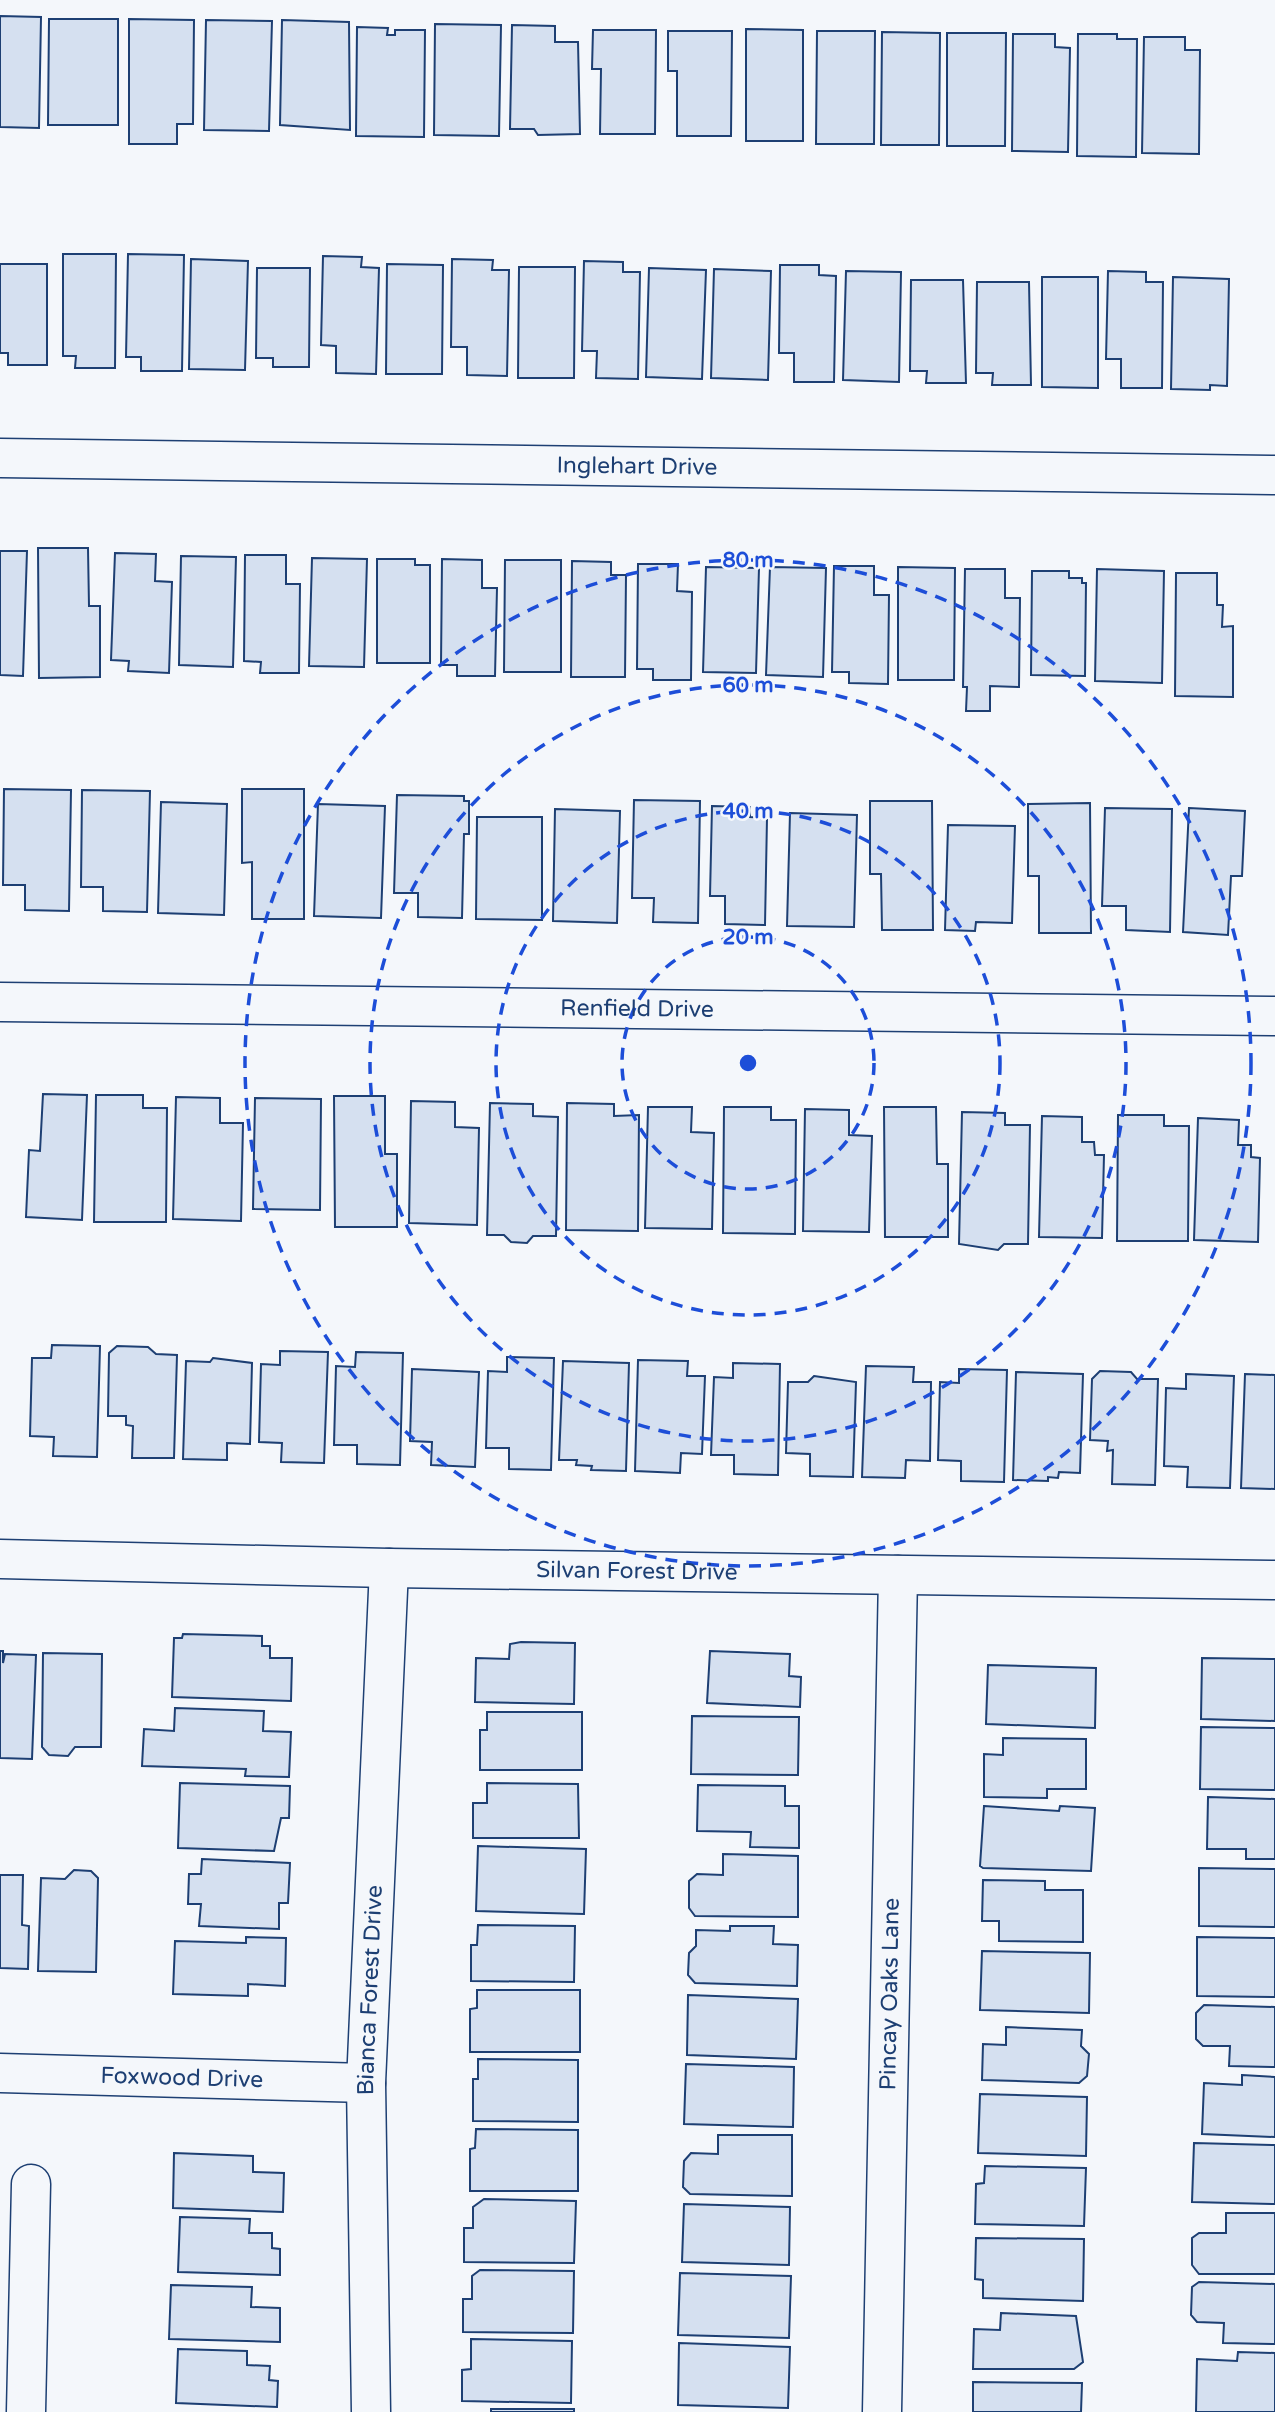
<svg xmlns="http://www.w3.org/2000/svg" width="1275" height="2412" font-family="'Varela Round',sans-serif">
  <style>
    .building { fill: #d5e0f0; stroke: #1d3f73; stroke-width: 2 }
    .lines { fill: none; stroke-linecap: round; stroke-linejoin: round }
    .minor-casing { stroke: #1d3f73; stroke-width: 41 }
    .minor { stroke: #f4f7fb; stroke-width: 38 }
    .ring { fill: none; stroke: #1d4ed8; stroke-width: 3.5; stroke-dasharray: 12 9 }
    .labels { text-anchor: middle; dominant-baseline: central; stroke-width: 5; stroke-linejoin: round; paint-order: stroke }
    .street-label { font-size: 23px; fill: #1d3f73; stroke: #f4f7fb }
    .centre { fill: #1d4ed8; stroke: #f4f7fb; stroke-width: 3.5 }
    .ring-label { font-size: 21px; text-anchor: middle; font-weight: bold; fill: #1d4ed8; stroke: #f4f7fb; stroke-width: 5; stroke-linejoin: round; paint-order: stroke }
  </style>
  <rect width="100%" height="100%" fill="#f4f7fb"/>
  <path class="building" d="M0,16L41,17L39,128L0,127Z
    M49,19H118V125H48Z
    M129,19L194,20L193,124H177V144H129Z
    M206,20L272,21L269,131L204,130Z
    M282,20L349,22L350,130L280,125Z
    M435,24L501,25L499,136L434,135Z
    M512,25L555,26V42H578L580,134L538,135L534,129H510Z
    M357,27L388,28L387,35H395V30H425L424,137L356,136Z
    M746,29L803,30V141H746Z
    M593,30H656L655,134H600L601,69H592Z
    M668,31H732L731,136H677V71H668Z
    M817,31H875L874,144H816Z
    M882,32L940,33L939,145H881Z
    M947,33H1006L1005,146H947Z
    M1013,34H1055V47L1070,48L1068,152L1012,151Z
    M1078,34H1117V39H1137L1136,157L1077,156Z
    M1144,37H1185V50H1200L1199,154L1142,153Z
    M63,254H116L115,368H75L76,356H63Z
    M128,254L184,255L182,371H141V357H126Z
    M323,256L362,257L361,267L379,268L376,374L336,373V346L321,345Z
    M191,259L248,261L245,370L189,369Z
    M452,259L493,260L492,270H509L507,376L467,375V347H451Z
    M584,261L623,262V272H640L638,379L596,378L597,351H582Z
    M0,264H47V365H8V353H0Z
    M387,264L443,265L442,374H386Z
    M780,265H819V275L836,276L834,382H794V353H779Z
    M519,267H575L574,378H518Z
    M257,268H310L309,367H273V358H256Z
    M649,268L706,270L702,379L646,377Z
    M714,269L771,271L768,380L711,378Z
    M846,271L901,272L899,382L843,380Z
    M1108,271L1146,272V282H1163L1162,388H1121V359H1106Z
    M1042,277H1098V388L1042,387Z
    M1173,277L1229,279L1227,386L1210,385V390L1171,389Z
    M911,280H963L966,383H926L927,371H910Z
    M977,282H1029L1031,385H992L993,373H976Z
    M38,548H88L89,606H100V677L39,678Z
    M0,551H27L23,676L0,675Z
    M115,553L156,554L155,581L172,582L169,673L128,671L129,661L111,660Z
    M245,555H286V584H300L299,673H260L261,662L244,661Z
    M181,556L236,557L233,667L179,665Z
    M312,558L367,559L364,667L309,666Z
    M377,559H415V565H430V663H377Z
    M442,559L482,560V588H497L495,676H457V665H441Z
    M505,560H561V672H504Z
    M572,561L611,562V575H626L625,677H571Z
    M638,564H678L677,591L692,592L691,680H653V669H637Z
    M834,566H874V595H889L888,684L849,683V672H832Z
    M706,567L759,568L756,673L703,672Z
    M770,567L826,568L823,677L766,675Z
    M898,567L955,568L954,680H898Z
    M965,569H1005V598H1020L1019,687L990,686V711H966L967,687H963Z
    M1097,569L1164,571L1162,683L1095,681Z
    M1032,571H1069V578H1082V583H1086L1085,676L1031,675Z
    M1176,573H1217V605H1223L1222,627L1233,626V697L1175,696Z
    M4,789L71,790L69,911L25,910V885H3Z
    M242,789H304V919H252V862L242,863Z
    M82,790L150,791L147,912L103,911V887H81Z
    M397,795L464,796V801H469V834H464L462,918L418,917V893H394Z
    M634,800L700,801L698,923L653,922L654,898H632Z
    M870,801H932L933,930H882L881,874H870Z
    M161,802L227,804L224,915L158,913Z
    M1090,803L1091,933H1039V876H1028V804Z
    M318,804L385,806L381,918L314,916Z
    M712,806L750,807V817L767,818L765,925L725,924V896H710Z
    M1105,808L1172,809L1170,932L1126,930V906H1102Z
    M1189,808L1245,811L1242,876H1231L1228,935L1183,932Z
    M555,809L620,811L617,923L553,921Z
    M790,813L857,815L854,927L787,926Z
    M477,817H542V920L476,919Z
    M948,825L1015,826L1012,923L976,922L975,931L945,930Z
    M43,1094L87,1095L82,1220L26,1217L29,1150L40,1151Z
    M96,1095H143V1108H167L166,1222H94Z
    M334,1096H385V1154H397V1227H335Z
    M176,1097L220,1098V1123H243L241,1221L173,1219Z
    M255,1098L321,1099L320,1210L253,1209Z
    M411,1101L455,1102V1127L479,1128L477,1225L409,1223Z
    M490,1103L533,1104V1116L558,1117L556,1236H533L527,1243L511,1242L504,1235H487Z
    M567,1103L614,1104V1116L639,1115L638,1231L566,1230Z
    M648,1107H692L691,1132L714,1133L712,1229L645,1228Z
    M724,1107H771V1120H796L795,1234L723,1233Z
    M884,1107H936L937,1164H948V1237H885Z
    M805,1109L849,1110V1135L872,1136L869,1232L803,1231Z
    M962,1112L1005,1113V1125H1030L1028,1244H1004L998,1250L959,1244Z
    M1118,1115H1164V1126H1189L1188,1241H1117Z
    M1042,1116L1082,1117V1142H1094L1095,1155H1104L1102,1238L1039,1237Z
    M1198,1118L1239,1120L1238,1145H1251V1157L1260,1158L1258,1242L1194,1240Z
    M52,1345L100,1346L97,1457L53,1456L54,1437L30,1436L32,1358H51Z
    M117,1346L148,1347L156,1354L177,1355L174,1458H132L133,1426L126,1425V1416H108L109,1353Z
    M280,1351L328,1352L324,1463L281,1462L282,1443L259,1442L261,1364L280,1365Z
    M356,1352L403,1353L400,1465L357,1464V1445H334L336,1366L355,1367Z
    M507,1357L554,1358L551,1470L509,1469V1448H486L488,1371L507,1372Z
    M213,1358L252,1363L250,1444L227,1443V1460L183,1459L186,1361L210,1362Z
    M638,1360L688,1361L687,1376H705L702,1454L681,1453L680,1473L635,1471Z
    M563,1361L629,1363L626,1471L591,1470L592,1466L576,1465L577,1460H559Z
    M733,1363L780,1364L778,1475L734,1474V1455H711L714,1377L733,1378Z
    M866,1366L914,1367L913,1382H931L930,1461L906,1460L905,1478L862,1477Z
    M412,1369L479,1372L475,1467L431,1465L432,1442L410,1441Z
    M959,1369L1007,1370L1004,1482L961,1481V1461L938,1460L940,1382L959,1383Z
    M1100,1371L1131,1372L1137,1379H1158L1155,1485L1112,1484L1113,1450L1107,1451L1108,1441L1090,1440L1092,1379Z
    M1016,1372L1083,1374L1080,1473L1059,1472L1058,1478L1048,1477V1481L1013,1480Z
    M1186,1374L1234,1376L1230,1488L1187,1487L1188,1467L1164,1466L1166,1388L1186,1389Z
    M1245,1374L1275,1375V1489L1241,1488Z
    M814,1376L856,1382L853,1477L810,1476V1454L786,1453L788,1382H808Z
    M183,1634L262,1636V1646H270V1658H292L291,1701L172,1697L174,1638H182Z
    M521,1642L575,1643L574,1704L475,1702L476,1658L509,1659L510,1644Z
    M0,1651H3V1663L5,1654L36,1655L32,1759L0,1758Z
    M710,1651L790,1654L789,1676L801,1677L800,1707L707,1703Z
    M43,1653L102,1654L101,1747H75L68,1756L49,1755L42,1747Z
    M1202,1658L1275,1659V1721L1201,1719Z
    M988,1665L1096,1668L1095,1728L986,1724Z
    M175,1708L264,1711L263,1731L291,1732L289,1777L245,1776L246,1769L142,1766L144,1729L174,1731Z
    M487,1712H582V1770H480V1730H487Z
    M692,1716L799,1717L798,1775L691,1774Z
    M1201,1727L1275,1728V1790L1200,1789Z
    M1003,1738L1086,1739V1789H1047V1798L984,1797V1754L1003,1755Z
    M180,1783L290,1786L289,1818H281L274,1851L178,1848Z
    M487,1783L578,1784L579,1838H473V1803H487Z
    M698,1785L785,1786V1806H799V1848L750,1847L751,1832L697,1831Z
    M1208,1797L1275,1799V1859H1246V1849H1207Z
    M984,1806L1059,1811L1060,1806L1095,1808L1091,1871L983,1868L980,1866Z
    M478,1846L586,1849L584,1914L476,1911Z
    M723,1854L798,1856V1917L695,1916L689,1908V1881L697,1874L723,1875Z
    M202,1859L290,1863L288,1903H279V1929L199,1926L201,1904H188L189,1874H201Z
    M1199,1868L1275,1869V1927L1199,1926Z
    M74,1870L91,1871L98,1878L96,1972L38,1971L41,1878L65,1879Z
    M0,1875H23L22,1925L29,1926L28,1969L0,1968Z
    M983,1880L1045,1881V1890H1083V1942L999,1941V1921H982Z
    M478,1925L575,1926L574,1982L471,1981V1945H477Z
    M730,1926H774L773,1944L798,1945L797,1986L695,1983L688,1975L689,1953L696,1946V1930L730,1931Z
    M246,1937L286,1938L285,1986L248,1984V1996L173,1994L175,1941L246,1943Z
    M1197,1937L1275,1938V1997L1197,1996Z
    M982,1951L1090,1953L1089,2013L980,2010Z
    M477,1990H580V2052H470V2009L477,2008Z
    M688,1995L798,1999L796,2059L687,2055Z
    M1204,2005L1275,2007V2067L1229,2066L1230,2046H1203L1196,2039V2013Z
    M1006,2027L1082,2030L1081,2046L1089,2054L1087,2076L1079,2083L982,2080L983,2044L1006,2045Z
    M478,2059L578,2060V2122L473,2121V2079H478Z
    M686,2064L794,2067L793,2127L684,2124Z
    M1242,2075L1275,2077V2137L1202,2134L1204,2083L1242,2085Z
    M980,2094L1087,2097L1086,2156L978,2153Z
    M476,2129L578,2130V2191H470V2149L475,2148Z
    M718,2135H792V2196L690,2194L683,2187L684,2161L691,2153L718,2154Z
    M1194,2143L1275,2145V2204L1192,2202Z
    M174,2153L253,2156V2172L284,2173L283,2212L173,2208Z
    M985,2166L1086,2168L1084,2226L975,2224L976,2184L984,2183Z
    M484,2199L576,2201L574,2263L464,2262V2228H473V2207Z
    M684,2204L790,2207L789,2265L682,2262Z
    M1226,2213H1275V2274H1199L1192,2265V2238L1199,2233H1226Z
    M180,2217L250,2219L249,2233H272V2248L280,2249V2275L178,2272Z
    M976,2238L1084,2239L1083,2301L983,2298V2280L975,2279Z
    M480,2270L574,2271L573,2333L463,2332V2299H472V2276Z
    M680,2273L791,2276L789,2338L678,2335Z
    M1199,2282L1275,2284V2344L1223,2343L1224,2323L1197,2322L1191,2315L1192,2287Z
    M171,2285L252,2287L251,2307L280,2308V2342L169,2339Z
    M1001,2313L1076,2316L1083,2362L1074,2369H973L974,2329L1000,2330Z
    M471,2339L572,2341L571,2403L462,2401V2370L471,2369Z
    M679,2343L790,2347L788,2408L678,2405Z
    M178,2349L247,2351V2365L270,2366L269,2380L278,2381L277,2407L176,2403Z
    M1238,2352L1275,2353V2412H1196L1197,2359L1237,2361Z
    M973,2382L1082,2383L1081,2412H973Z
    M491,2409H574V2412H491Z"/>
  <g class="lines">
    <g class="minor-casing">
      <g id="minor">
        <path id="s1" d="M0,458L1275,475"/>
        <path id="s2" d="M0,1002L1275,1016"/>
        <path id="s3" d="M0,1559L389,1568L1275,1580"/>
        <path id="s4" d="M0,2073L366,2083"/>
        <path d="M26,2412L31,2184"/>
        <path id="s5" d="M371,2412L366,2083L389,1568"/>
        <path id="s6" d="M882,2412L898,1575"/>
      </g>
    </g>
    <use href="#minor" class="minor"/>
  </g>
  <g class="ring">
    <circle cx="748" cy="1063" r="126"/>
    <circle cx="748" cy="1063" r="252"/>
    <circle cx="748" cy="1063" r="378"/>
    <circle cx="748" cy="1063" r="503"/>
  </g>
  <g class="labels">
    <g class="street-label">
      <text stroke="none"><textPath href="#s1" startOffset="637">Inglehart Drive</textPath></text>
      <text stroke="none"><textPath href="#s2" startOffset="637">Renfield Drive</textPath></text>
      <text stroke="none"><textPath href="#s3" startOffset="637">Silvan Forest Drive</textPath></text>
      <text stroke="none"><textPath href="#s5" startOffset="422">Bianca Forest Drive</textPath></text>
      <text stroke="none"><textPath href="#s6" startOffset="418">Pincay Oaks Lane</textPath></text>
      <text stroke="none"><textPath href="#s4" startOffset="182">Foxwood Drive</textPath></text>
    </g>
  </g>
  <circle cx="748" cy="1063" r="10" class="centre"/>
  <g class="ring-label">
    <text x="748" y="567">80 m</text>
    <text x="748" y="692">60 m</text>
    <text x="748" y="818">40 m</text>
    <text x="748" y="944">20 m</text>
  </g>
</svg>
